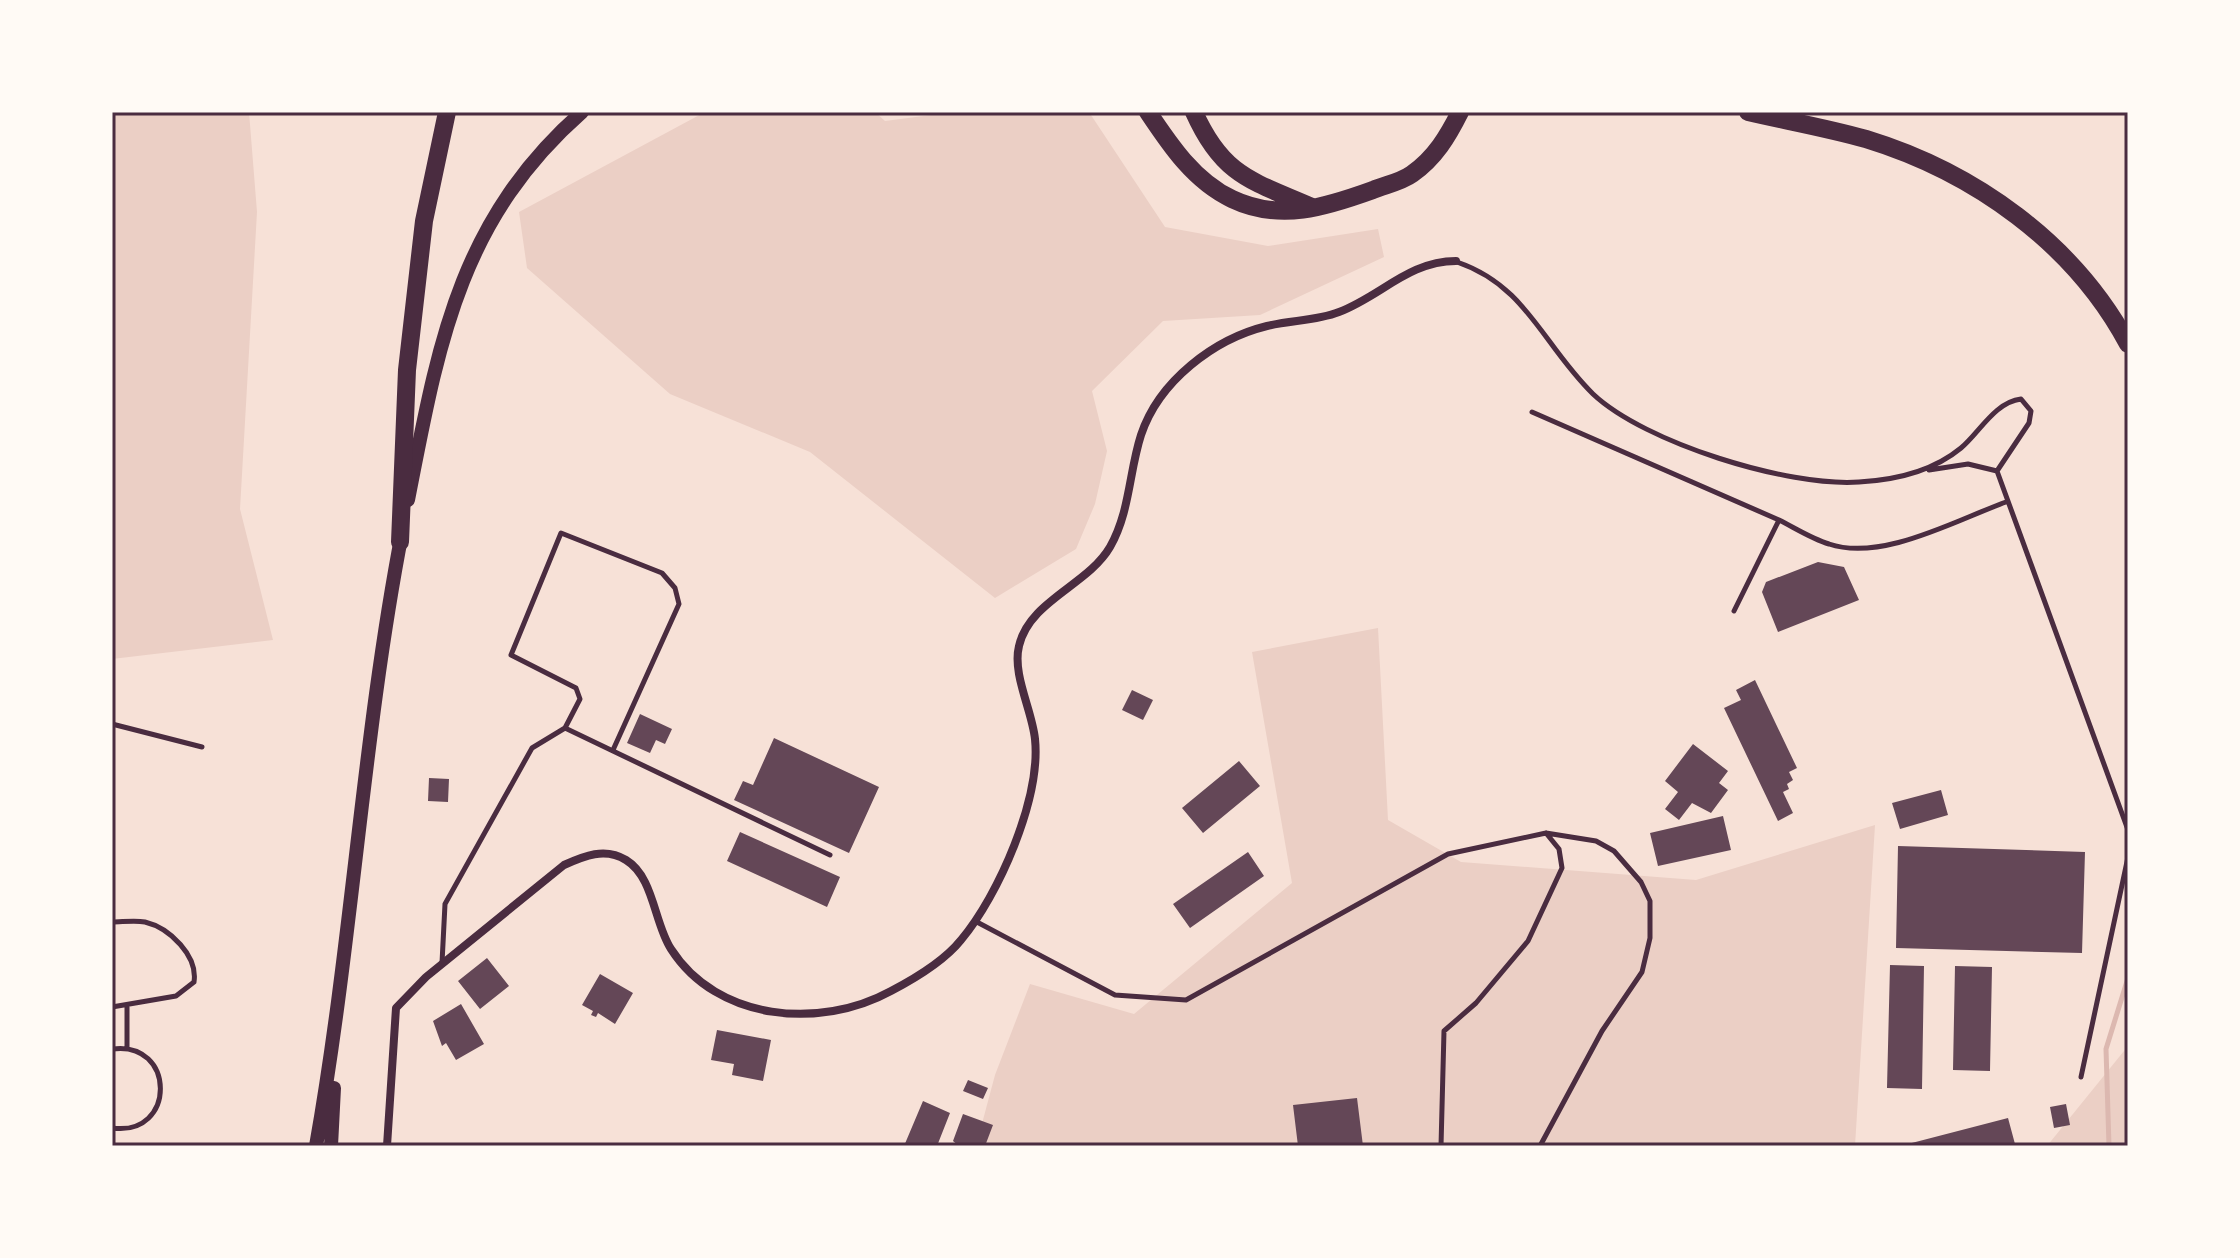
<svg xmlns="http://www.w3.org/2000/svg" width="2240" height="1258" font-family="'Archivo Narrow',sans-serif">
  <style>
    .green { fill: #ebcfc5 }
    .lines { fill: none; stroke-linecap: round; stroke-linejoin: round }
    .stream { stroke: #dcb8b0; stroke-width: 5 }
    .building { fill: #644757 }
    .service { stroke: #4a2c40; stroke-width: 5 }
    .minor { stroke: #4a2c40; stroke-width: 8 }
    .secondary { stroke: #4a2c40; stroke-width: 14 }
    .motorway { stroke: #4a2c40; stroke-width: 18 }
    .neatline { fill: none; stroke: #4a2c40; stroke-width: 3 }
  </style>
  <rect width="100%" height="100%" fill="#f7e1d7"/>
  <path class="green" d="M112,112H249L257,212L240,509L273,640L112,659Z
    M705,112H875L885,121L954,112H1089L1165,227L1268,246L1378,229L1384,257L1260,315L1163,321L1092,391L1107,451L1095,504L1076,549L995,598L810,452L670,394L527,268L519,212Z
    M1378,628L1388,820L1461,862L1696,880L1875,825L1855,1146H976L995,1075L1030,984L1134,1014L1292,883L1252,652Z
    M2128,1046V1146H2047Z"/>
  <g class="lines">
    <path class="stream" d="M2109,1146L2106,1049L2128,978"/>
  </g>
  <path class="building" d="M1818,562L1844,567L1859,600L1778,632L1762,592L1766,582Z
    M1755,680L1797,768L1789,772L1793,780L1787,784L1789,789L1783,792L1793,813L1778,821L1724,708L1741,700L1736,690Z
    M1132,690L1153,700L1143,720L1122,710Z
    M640,714L672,729L665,744L656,740L650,753L627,743Z
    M774,738L879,787L849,853L734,800L743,781L753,785Z
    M1693,744L1728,771L1719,783L1728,790L1711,813L1692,803L1679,820L1665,809L1678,792L1665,781Z
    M1239,761L1260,786L1203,833L1182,808Z
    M429,778L449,779L448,802L428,801Z
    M1941,790L1948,815L1900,829L1892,803Z
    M1723,816L1731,850L1658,866L1650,833Z
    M740,832L840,877L827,907L727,861Z
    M1898,846L2085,852L2082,953L1896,948Z
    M1248,852L1264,876L1190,928L1173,904Z
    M487,958L509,986L480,1009L458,981Z
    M1890,965L1924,966L1922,1089L1887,1088Z
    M1955,966L1992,967L1990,1071L1953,1070Z
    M600,974L633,993L615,1024L598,1013L596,1017L591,1015L593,1011L582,1005Z
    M461,1004L484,1044L456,1060L446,1043L442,1046L433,1021Z
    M717,1030L771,1040L763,1081L732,1075L734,1064L711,1060Z
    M968,1080L988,1088L983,1099L963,1091Z
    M1357,1098L1363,1146H1298L1293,1105Z
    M923,1101L950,1113L937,1146H904Z
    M2066,1104L2070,1125L2054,1128L2050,1107Z
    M963,1114L993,1125L985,1146H959L953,1141Z
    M2008,1118L2015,1144L1904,1146V1145Z"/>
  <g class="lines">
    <path class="service" d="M1457,262C1527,286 1542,344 1593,394C1645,443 1788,487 1859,482C1896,480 1932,472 1961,448C1979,433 1995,402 2021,399L2031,411L2029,423L1997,471
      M1532,412L1779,520
      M1929,470L1968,464L1997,471L2128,830
      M1734,611L1779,520C1795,528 1812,539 1829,544C1882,562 1956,520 2006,502
      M112,724L202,747
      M565,728L580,699L576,688L511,655L561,533L662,573L675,588L679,604L613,750
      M975,921L1115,995L1186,1000L1448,854L1546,833L1596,841L1614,851L1641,882L1650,901V938L1642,972L1602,1031L1540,1146
      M112,922C122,922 135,920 145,922C170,928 198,956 194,982L176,996L112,1007
      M442,963L445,904L532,748L565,728L830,855
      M127,1048V1006
      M112,1049C176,1040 177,1137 112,1128
      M2081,1077L2128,857
      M1441,1146L1444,1031L1476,1003L1528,941L1562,868L1559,849L1546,833"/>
    <path class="minor" d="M387,1146L396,1008L426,977L564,865C584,856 605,847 626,860C654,877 654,923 671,949C717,1021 820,1030 891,991C914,979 945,960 961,940C999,895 1041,798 1035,739C1032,710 1012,674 1019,646C1029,601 1088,585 1110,547C1130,512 1129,472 1141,435C1159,381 1214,339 1267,326C1291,320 1316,321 1339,312C1381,296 1409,261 1456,261"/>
    <path class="secondary" d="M408,500C438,347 458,221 582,112
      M316,1146C352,943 363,735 402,533
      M331,1146L334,1088"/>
    <path class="motorway" d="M1148,112C1170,145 1194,181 1232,199C1280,222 1326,207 1373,190C1385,185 1401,182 1412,174C1435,158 1448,136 1460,112
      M1194,112C1223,177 1253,181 1312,207
      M1748,112C1787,121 1827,128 1866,139C1974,172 2074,243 2128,344
      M400,542L407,370L424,221L447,112"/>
  </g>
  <rect width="2240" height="1258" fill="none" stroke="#fffaf5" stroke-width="228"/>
  <rect x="114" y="114" width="2012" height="1030" class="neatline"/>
</svg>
